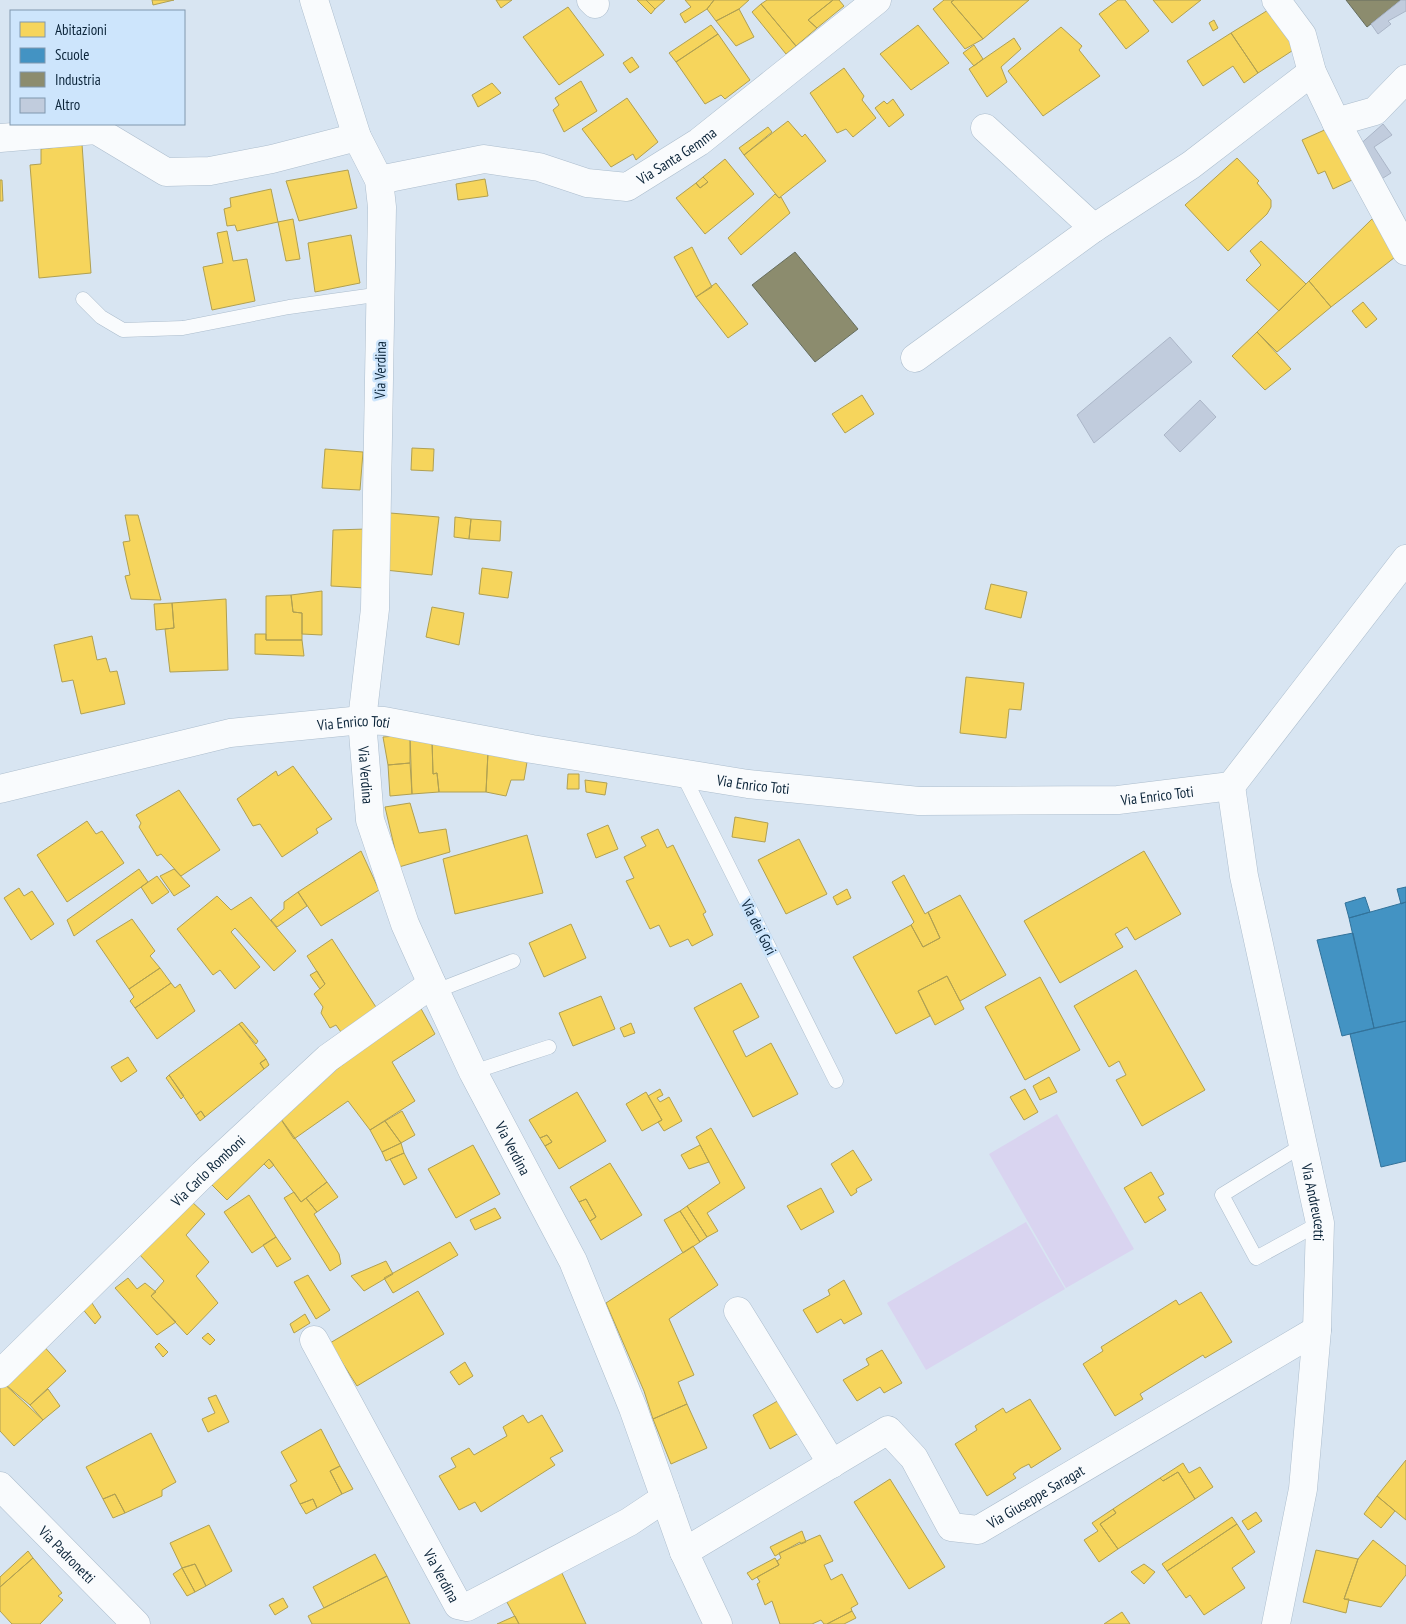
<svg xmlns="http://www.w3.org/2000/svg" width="1406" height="1624" font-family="'PT Sans Narrow',sans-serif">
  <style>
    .green { fill: #d9d4f0 }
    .homes { fill: #f6d55c; stroke: #b0a052 }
    .schools { fill: #4393c3; stroke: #32729a }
    .industry { fill: #8c8c6e; stroke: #666d5e }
    .building { fill: #c1ccdd; stroke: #abb6c8 }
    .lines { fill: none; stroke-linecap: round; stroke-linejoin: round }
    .service-casing { stroke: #acbdcd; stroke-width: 15 }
    .minor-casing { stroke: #acbdcd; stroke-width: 29 }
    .tertiary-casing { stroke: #acbdcd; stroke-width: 29 }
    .service { stroke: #f9fbfd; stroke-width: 14 }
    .minor { stroke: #f9fbfd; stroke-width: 28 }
    .tertiary { stroke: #f9fbfd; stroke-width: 28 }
    .labels { text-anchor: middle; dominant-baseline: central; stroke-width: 5; stroke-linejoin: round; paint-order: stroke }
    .street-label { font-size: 15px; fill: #0c253a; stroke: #cde5fc }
  </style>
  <rect width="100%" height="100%" fill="#d8e5f2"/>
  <path class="green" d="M1057,1114L1134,1249L1066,1288L989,1154Z
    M1026,1222L1065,1289L926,1370L887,1303Z"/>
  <path class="homes" d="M152,0H174L153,5Z
    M496,0H512L501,8Z
    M637,0H646L655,9L651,14Z
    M646,0H665L655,9Z
    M685,0H714L707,9L685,23L680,14L691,7Z
    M714,0H749L739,9L716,21L707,9Z
    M767,0H833L808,20L817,28L796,46L761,4Z
    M833,0H839L844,6L817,28L808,20Z
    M944,0H954L951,2L983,39L965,49L933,9Z
    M954,0H1029L983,39L951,2Z
    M1118,0H1125L1149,31L1126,49L1099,14Z
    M1153,0H1201L1172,23Z
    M761,4L796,46L786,54L752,12Z
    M568,7L604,55L559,85L523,37Z
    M1273,7L1298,47L1258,73L1231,33Z
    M739,9L754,37L736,46L716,21Z
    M1214,20L1218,28L1213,31L1209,23Z
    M711,25L718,34L676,62L669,53Z
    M918,25L949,63L911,90L880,54Z
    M1061,27L1082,46L1079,50L1100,76L1043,116L1008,71Z
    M1231,33L1258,73L1244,83L1233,66L1203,86L1187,61Z
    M718,34L750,80L725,99L721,95L705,104L676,62Z
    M1014,38L1021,49L1001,67L1007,82L987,97L969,69Z
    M974,45L983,59L974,66L963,53Z
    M632,57L639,67L630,73L623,63Z
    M844,68L864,96L862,100L876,118L853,137L846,129L837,133L810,93Z
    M581,81L597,111L564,132L553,110L559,105L555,98Z
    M492,83L501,93L478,107L472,95Z
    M627,98L658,142L636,160L633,154L611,167L582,129Z
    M893,99L904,115L889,127L875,108L884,101L887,104Z
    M788,121L802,137L805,134L826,161L779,198L744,155Z
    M768,127L772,132L744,155L739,148Z
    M1329,128L1352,180L1333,189L1325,171L1318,174L1302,140Z
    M82,144L91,273L39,278L30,165L41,164V149Z
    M1237,158L1259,181L1257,183L1271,200V207L1267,214L1228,251L1185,205Z
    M725,159L754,194L705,234L676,198L696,183L700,188L708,182L703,177Z
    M348,170L357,208L299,221L286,181Z
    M703,177L708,182L700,188L696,183Z
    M485,179L488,196L458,200L456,184Z
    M0,180H2L3,201H0Z
    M271,189L278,222L237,231L235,225L227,226L224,209L231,207L230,198Z
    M775,194L779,198L781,197L790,213L741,255L728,238Z
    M293,219L300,259L286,261L278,222Z
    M1372,219L1399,254L1331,307L1309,281Z
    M227,231L233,261L247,259L255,301L212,310L203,267L223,263L217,233Z
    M351,235L360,283L315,292L308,243Z
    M1261,241L1306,284L1279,311L1246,280L1261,265L1250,251Z
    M692,247L712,287L696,297L674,257Z
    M1309,281L1331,307L1277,352L1257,332Z
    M716,283L748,324L728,338L696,297Z
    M1363,302L1377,319L1366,328L1352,311Z
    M1257,332L1291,369L1265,390L1232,356Z
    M862,395L874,414L845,433L832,414Z
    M412,448L434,449L433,471L411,470Z
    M325,449L363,452L360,490L322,488Z
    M390,513L439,517L432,575L385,570Z
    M125,515H138L161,600L131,599L125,576L130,575L123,542L130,541Z
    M455,517L471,519L469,539L454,537Z
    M471,519L501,521L500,541L469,539Z
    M367,529L365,588L331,586L333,530Z
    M482,568L512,572L508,598L479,594Z
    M991,584L1027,592L1021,618L985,609Z
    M322,591V635L302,634V613L293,612L291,595Z
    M291,595L293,612L302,613V640H266V596Z
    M226,599L228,670L170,672L165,629L174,628L172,603Z
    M172,603L174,628L156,630L154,604Z
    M432,607L464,613L459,645L426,637Z
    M255,634H266V640H302L304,656L255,654Z
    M92,636L97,660L106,658L110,672L117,671L125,704L81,714L73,680L62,682L54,645Z
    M966,677L1024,683L1021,710L1009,709L1006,738L960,733Z
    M410,735V763L388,765L383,737Z
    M410,735L432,740L433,774L437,773L439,792L412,794Z
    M432,740L488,752L486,792H439L437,773L433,774Z
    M488,752L527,762L524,780H511L506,796L486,792Z
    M410,763L412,794L390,796L388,765Z
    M293,766L332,819L316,829L318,833L282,857L260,824L253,826L237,799L276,771L278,776Z
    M568,774H579V789H567Z
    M585,780L607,783L605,795L586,792Z
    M179,790L220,850L181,876L161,854L157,856L139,827L141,823L136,815Z
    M410,803L419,833L446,829L450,852L399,867L385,807Z
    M735,817L768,823L765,842L732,837Z
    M87,821L96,834L102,831L124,863L67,902L37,855Z
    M608,825L618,849L596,858L587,834Z
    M658,829L667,848L673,845L706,912L703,914L713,935L692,946L688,939L670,947L659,925L650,929L626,881L634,878L624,857L646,846L641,837Z
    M527,835L543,893L455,914L443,859Z
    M799,839L827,894L786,914L758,860Z
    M361,851L379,890L321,926L298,892Z
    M1144,851L1181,914L1135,940L1127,927L1115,934L1123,947L1060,983L1024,921Z
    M139,869L148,882L74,936L67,920Z
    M174,869L190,886L174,896L160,876Z
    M904,875L925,914L928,912L940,938L923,947L911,925L914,922L892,882Z
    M157,876L169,892L152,904L141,887Z
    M19,888L24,896L32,891L54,924L31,940L4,898Z
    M847,889L851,898L837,905L833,897Z
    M298,892L307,906L277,927L271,920L284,909V902Z
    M960,895L1006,975L960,1001L947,976L918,991L930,1016L896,1034L853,957L911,925L923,947L940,938L928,912Z
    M217,896L231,910L251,897L296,951L274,971L235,928L231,932L260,967L235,989L220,970L213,975L177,929Z
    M132,919L155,951L150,956L160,968L129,989L96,941Z
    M571,924L586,958L544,977L529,943Z
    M332,939L383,1018L348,1042L336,1025L330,1028L321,1013L323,1007L314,994L325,984L307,956Z
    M160,968L171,983L135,1008L130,1001L134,997L129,989Z
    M1136,970L1205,1090L1142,1126L1116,1080L1126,1075L1119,1061L1109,1067L1074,1006Z
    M317,971L325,984L320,989L310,975Z
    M947,976L964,1009L935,1025L918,991Z
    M1040,977L1080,1050L1025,1080L985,1007Z
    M171,983L175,988L180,984L195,1011L157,1039L135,1008Z
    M741,983L759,1017L733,1031L746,1057L771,1043L798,1094L753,1117L694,1008Z
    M601,996L615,1029L573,1046L559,1013Z
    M419,1005L435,1034L392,1062L415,1101L370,1130L348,1101L294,1139L278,1115Z
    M242,1022L258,1041L256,1044L239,1024Z
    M631,1023L635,1033L624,1037L620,1028Z
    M239,1024L266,1059L260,1063L264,1069L205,1117L201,1111L196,1115L169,1075Z
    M128,1057L137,1071L121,1082L111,1067Z
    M266,1059L269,1065L264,1069L260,1063Z
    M169,1075L184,1096L181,1099L166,1078Z
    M1049,1077L1057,1092L1040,1100L1033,1086Z
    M660,1089L663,1095L657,1098L660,1102L669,1097L682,1121L664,1131L658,1122L662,1120L648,1096Z
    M1025,1089L1038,1112L1024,1120L1010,1097Z
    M577,1092L606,1141L559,1169L545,1146L552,1142L547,1135L540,1138L529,1120Z
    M646,1092L662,1120L642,1131L626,1104Z
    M201,1111L205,1117L200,1121L196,1115Z
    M402,1111L415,1135L401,1143L385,1121Z
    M278,1115L327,1182L301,1202L269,1159L227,1200L209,1182Z
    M385,1121L401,1143L382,1152L370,1130Z
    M711,1128L745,1188L707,1213L718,1231L707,1237L687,1206L720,1183L696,1137Z
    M547,1135L552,1142L545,1146L540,1138Z
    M401,1143L404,1153L386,1161L382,1152Z
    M473,1145L500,1194L456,1218L428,1169Z
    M700,1145L709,1162L689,1169L681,1155Z
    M853,1150L872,1180L856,1189L857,1192L851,1196L831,1164Z
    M404,1153L417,1178L404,1185L390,1159Z
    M269,1159L274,1165L269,1169L264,1164Z
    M610,1163L642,1215L601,1240L590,1221L596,1217L586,1199L579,1202L570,1187Z
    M1151,1172L1164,1194L1158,1197L1166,1210L1145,1223L1124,1188Z
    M327,1182L338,1197L317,1212L306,1198Z
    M821,1188L834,1212L801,1230L787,1206Z
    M294,1192L301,1202L306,1198L317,1212L314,1214L339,1254L341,1264L330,1271L284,1198Z
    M249,1195L276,1237L252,1253L224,1212Z
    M586,1199L596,1217L590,1221L579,1202Z
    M191,1201L205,1214L186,1235L209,1262L196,1276L218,1303L187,1335L151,1296L164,1281L139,1254Z
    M687,1206L707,1237L700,1242L680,1211Z
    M495,1208L501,1218L475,1230L470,1220Z
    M680,1211L700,1242L683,1253L664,1220Z
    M276,1237L291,1259L277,1267L263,1245Z
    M450,1242L458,1255L393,1293L384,1278Z
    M693,1246L718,1285L669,1319L694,1375L678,1382L687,1404L653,1419L644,1391L606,1303Z
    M386,1261L393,1274L364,1291L351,1276Z
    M308,1275L330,1310L316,1319L294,1282Z
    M128,1278L137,1289L145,1283L156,1292L151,1296L176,1322L157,1335L115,1288Z
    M844,1280L862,1314L844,1324L841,1319L817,1333L803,1310L830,1295L828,1290Z
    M418,1291L444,1334L357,1386L330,1343Z
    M1201,1292L1232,1342L1205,1358L1203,1355L1140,1394L1143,1399L1115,1416L1083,1364L1103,1351L1101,1347L1176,1300L1179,1305Z
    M90,1300L101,1317L95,1324L81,1307Z
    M305,1314L310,1323L294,1333L290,1324Z
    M208,1333L215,1340L210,1345L202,1338Z
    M41,1343L66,1371L30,1405L0,1380Z
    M159,1343L168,1352L163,1357L155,1347Z
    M882,1350L902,1383L884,1393L880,1387L857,1401L843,1380L869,1365L866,1359Z
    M465,1362L473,1376L459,1385L450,1372Z
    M0,1380L43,1420L14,1446L0,1431Z
    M48,1389L60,1406L43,1420L30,1405Z
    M216,1395L229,1422L208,1432L202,1419L215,1413L208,1398Z
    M781,1399L799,1433L770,1449L753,1415Z
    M1030,1399L1061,1449L1031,1468L1029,1464L1021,1468L1013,1474L1016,1478L987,1496L955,1444L977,1430L975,1426L1003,1408L1006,1413Z
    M687,1404L707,1448L671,1464L653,1419Z
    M523,1415L528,1423L542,1415L563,1451L550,1458L555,1465L481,1512L475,1502L459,1510L439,1476L456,1467L451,1458L469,1448L474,1455L507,1436L503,1427Z
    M321,1429L340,1466L330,1471L342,1494L317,1508L313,1499L300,1504L290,1485L297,1481L281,1452Z
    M151,1433L176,1482L162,1490V1496L125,1513L115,1494L103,1499L86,1467Z
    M1406,1460V1520L1377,1496Z
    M1183,1463L1189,1473L1200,1467L1213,1487L1195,1499L1178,1472L1163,1481L1160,1478Z
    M340,1466L353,1489L342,1494L330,1471Z
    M1178,1472L1195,1499L1118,1549L1100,1524L1116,1513L1113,1509L1122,1503L1160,1478L1163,1481Z
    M890,1479L945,1567L909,1589L854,1502Z
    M115,1494L125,1513L113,1518L103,1499Z
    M1377,1496L1395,1511L1381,1528L1364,1514Z
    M313,1499L317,1508L306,1514L300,1504Z
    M1113,1509L1116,1513L1100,1524L1118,1549L1099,1562L1084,1540L1098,1531L1092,1523Z
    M1256,1512L1262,1521L1248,1530L1242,1521Z
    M1232,1517L1237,1524L1167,1571L1162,1564Z
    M1237,1524L1255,1552L1232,1568L1245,1588L1204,1615L1190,1595L1186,1598L1167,1571Z
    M209,1525L232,1571L206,1586L195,1564L182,1568L170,1543Z
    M802,1531L806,1542L801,1544L800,1542L775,1556L770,1547Z
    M820,1535L833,1561L824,1565L831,1580L842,1574L858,1604L851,1608L852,1611L827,1624H824L821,1620L812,1624H780L772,1601L765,1605L757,1584L760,1582L757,1577L779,1565L777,1561L781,1558L779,1553Z
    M1373,1540L1406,1566V1575L1381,1607L1344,1599L1358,1559Z
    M1316,1550L1358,1559L1344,1599H1349L1346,1613L1303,1602Z
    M28,1551L33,1558L0,1587V1577Z
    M375,1554L387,1576L324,1608L313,1587Z
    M33,1558L62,1593L58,1596L63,1600L40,1624H12L0,1611V1587Z
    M775,1558L779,1565L752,1580L747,1573Z
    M195,1564L206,1586L195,1592L182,1568Z
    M1144,1564L1155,1572L1144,1584L1131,1572Z
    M182,1568L195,1592L187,1596L173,1574Z
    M560,1569L586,1624H519L503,1595Z
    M387,1576L410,1624H312L308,1616Z
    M283,1598L288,1607L275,1615L269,1605Z
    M852,1611L856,1618L844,1624H827Z
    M1122,1612L1130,1624H1104Z
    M515,1616L519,1624H497Z"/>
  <path class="schools" d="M1406,887V902L1401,904L1397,889Z
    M1365,897L1370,912L1349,918L1345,903Z
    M1406,902V1021L1374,1028L1349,918Z
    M1353,933L1374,1028L1342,1036L1317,940Z
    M1406,1021V1161L1381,1167L1350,1034Z"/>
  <path class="industry" d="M1346,0H1401L1367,27Z
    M795,252L858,329L815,362L752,285Z"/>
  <path class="building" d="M1401,0H1406V11L1388,21L1391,24L1378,34L1371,24Z
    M1383,124L1392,135L1374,147L1391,173L1380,180L1357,147Z
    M1170,337L1192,362L1094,443L1077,415Z
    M1200,400L1216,417L1180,452L1164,435Z"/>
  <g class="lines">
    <g class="service-casing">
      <path id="service" d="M83,299L101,317L123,330L183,328L289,307L382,294
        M682,773L836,1081
        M436,991L513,961
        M473,1072L549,1047
        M1303,1145L1222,1195L1256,1258L1320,1223"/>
    </g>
    <g class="minor-casing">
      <g id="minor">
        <path id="s1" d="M314,0L357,137L379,180L382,207L375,609L362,720L370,820L405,924L432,984L473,1072L573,1261L633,1408L684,1552L718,1624"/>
        <path d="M591,0L595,4"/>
        <path d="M1276,0L1302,35L1312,72L1336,122L1406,251"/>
        <path d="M1336,122L1375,111L1406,79"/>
        <path d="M985,128L1094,228"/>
        <path d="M0,138L96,130L166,172L210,171L272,159L357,137"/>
        <path id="s2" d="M379,180L484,159L539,167L587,183L627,187L699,142L877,0"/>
        <path d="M915,358L1094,228L1191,165L1312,72"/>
        <path id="s3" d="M1231,786L1244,876L1320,1223L1317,1330L1303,1489L1276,1624"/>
        <path d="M738,1311L832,1464"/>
        <path id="s4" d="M314,1340L458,1605L467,1607L629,1522L665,1498"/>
        <path id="s5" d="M0,1374L203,1174L328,1058L432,984"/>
        <path id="s6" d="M0,1486L136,1624"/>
        <path id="s7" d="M684,1552L888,1430L914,1458L951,1527L978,1530L1317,1330"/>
      </g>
    </g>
    <g class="tertiary-casing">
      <g id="tertiary">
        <path id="s8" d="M0,789L230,733L362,720L384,721L532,749L748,784L919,801L1118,800L1231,786L1406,559"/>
      </g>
    </g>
    <use href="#service" class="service"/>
    <use href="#minor" class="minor"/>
    <use href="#tertiary" class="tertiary"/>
  </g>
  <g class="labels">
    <g class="street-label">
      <text stroke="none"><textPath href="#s2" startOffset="312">Via Santa Gemma</textPath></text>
      <text transform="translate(380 370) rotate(-89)">Via Verdina</text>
      <text stroke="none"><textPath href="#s8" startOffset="361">Via Enrico Toti</textPath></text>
      <text stroke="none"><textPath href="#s1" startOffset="788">Via Verdina</textPath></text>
      <text stroke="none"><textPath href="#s8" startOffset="766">Via Enrico Toti</textPath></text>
      <text stroke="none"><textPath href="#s8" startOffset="1171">Via Enrico Toti</textPath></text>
      <text transform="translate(759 927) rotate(63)">Via dei Gori</text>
      <text stroke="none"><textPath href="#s1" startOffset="1192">Via Verdina</textPath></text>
      <text stroke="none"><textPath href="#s5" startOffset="291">Via Carlo Romboni</textPath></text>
      <text stroke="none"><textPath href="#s3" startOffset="425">Via Andreucetti</textPath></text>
      <text stroke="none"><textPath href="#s7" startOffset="448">Via Giuseppe Saragat</textPath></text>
      <text stroke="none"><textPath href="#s6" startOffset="96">Via Padronetti</textPath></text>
      <text stroke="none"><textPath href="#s4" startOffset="268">Via Verdina</textPath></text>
    </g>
  </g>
  <rect x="10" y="10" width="175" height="115" fill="#cde5fc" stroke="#8098ae"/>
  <rect x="20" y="22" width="25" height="15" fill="#f6d55c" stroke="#8098ae"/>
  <text x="55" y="35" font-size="15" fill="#0c253a">Abitazioni</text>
  <rect x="20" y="48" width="25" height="15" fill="#4393c3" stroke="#8098ae"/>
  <text x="55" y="60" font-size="15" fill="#0c253a">Scuole</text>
  <rect x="20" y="72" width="25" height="15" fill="#8c8c6e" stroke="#8098ae"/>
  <text x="55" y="85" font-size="15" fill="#0c253a">Industria</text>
  <rect x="20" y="98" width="25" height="15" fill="#c1ccdd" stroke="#8098ae"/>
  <text x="55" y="110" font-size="15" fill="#0c253a">Altro</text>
</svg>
